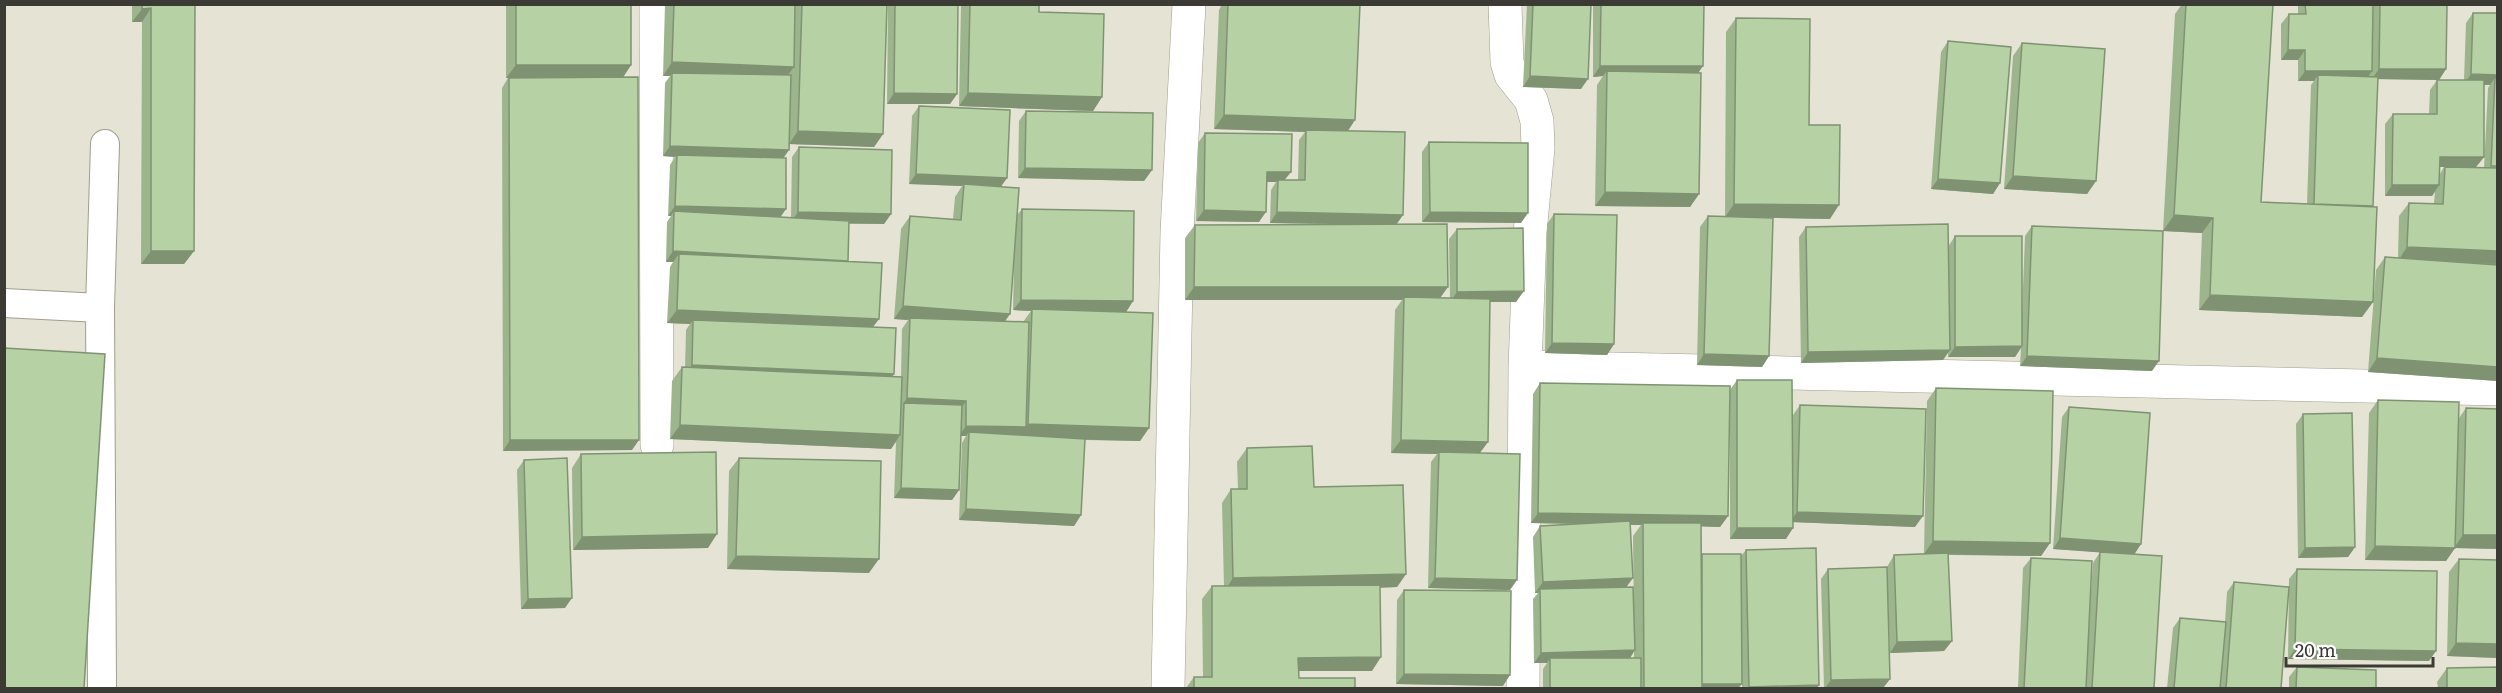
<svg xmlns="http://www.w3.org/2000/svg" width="2502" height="693" font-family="Literata,serif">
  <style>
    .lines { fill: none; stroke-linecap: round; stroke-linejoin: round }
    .lane-casing { stroke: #9f9d8f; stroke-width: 30 }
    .street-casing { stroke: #9f9d8f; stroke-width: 34 }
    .lane { stroke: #fff; stroke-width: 28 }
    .street { stroke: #fff; stroke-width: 33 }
    .wall { fill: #9db58d; fill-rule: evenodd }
    .shaded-wall { fill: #7f9373 }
    .building { fill: #b6d2a4; stroke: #7f9373; stroke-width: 1.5 }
  </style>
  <rect width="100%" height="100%" fill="#e5e3d4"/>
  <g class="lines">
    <g class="lane-casing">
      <path id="lane" d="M4,303L100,308
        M102,688L100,308L105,144"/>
    </g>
    <g class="street-casing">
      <path id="street" d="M656,4L657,445
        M1505,4L1507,62L1511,75L1531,100L1537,121L1538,148L1530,233L1525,367L1523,688
        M1525,367L2498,389
        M1168,688L1177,232L1189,4"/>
    </g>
    <use href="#lane" class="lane"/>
    <use href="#street" class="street"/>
  </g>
  <path class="wall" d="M132,4H195L194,251L184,264H141L142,22H132Z
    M506,4H631V65L623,77L632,450L503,451L502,88L508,78H506Z
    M665,4H802L883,134L874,147L789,144L783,158L786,209L780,217L791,218L792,157L799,147L891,214L884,224H849L848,261L847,262L879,319L873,327L892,377H901L902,329L908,320L894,319L901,229L910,216L953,219L955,197L962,186L909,184L912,116L919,106L1007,178L1001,186L1017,215L1022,209L1133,301L1126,312L1149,428L1140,441L1085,440L1081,515L1074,526L959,520L962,443L966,436H961L959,490L952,500L894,498L896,442L891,449L670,439L672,381L682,367L685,368L686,330L690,324L667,323L670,267L673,262H666L667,222L671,216H668L670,165L675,157L663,156L665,83L670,76H663ZM1014,262L1013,310L1031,311L1023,322L1005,321L1010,314Z
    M888,4H958L957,94L950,104H887Z
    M961,4H1039V12L1102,97L1093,111L959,106Z
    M1222,4H1360L1348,131L1403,215L1396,224L1440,298H1450L1449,239L1457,229L1516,302H1490L1488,442L1480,453L1510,590L1428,588L1431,462L1437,454L1391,453L1395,310L1402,300H1185V238L1195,225L1350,224L1270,223L1271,190L1276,182H1267L1259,222L1196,221L1198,143L1205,133L1285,180H1298L1299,140L1305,132L1214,129L1219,10Z
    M1527,4H1591L1581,89L1523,87Z
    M1593,4H1704L1699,73V194L1690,207L1595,206L1597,85L1603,76L1593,77Z
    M2182,4H2273L2261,202L2307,204L2311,85L2314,81H2298V60H2281V24L2289,14H2298V6L2299,4H2447L2446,69L2439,80L2378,79L2373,206V302L2362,317L2199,310L2202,233L2163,231L2175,14Z
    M2473,13H2498V264H2482L2498,265V381L2368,372L2376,270L2385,257L2398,258L2399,216L2409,203H2434L2435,192L2432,196H2385V124L2393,114H2429L2430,90L2437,80H2464L2466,23ZM2484,85H2490L2488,88L2484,168L2459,167H2476L2484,157ZM2440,167H2444L2440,174Z
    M1736,18L1809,125L1830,219L1773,218L1769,356L1762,367L1697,365L1700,227L1708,216L1725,217L1726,32Z
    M1948,41L2000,183L1993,194L1931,189L1941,52Z
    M2022,43L2096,181L2087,194L2004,189L2013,56Z
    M1026,111L1152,170L1144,181L1018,178L1019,121Z
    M1429,142L1521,223L1422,222V152Z
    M1554,214L1614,344L1607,355L1545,353L1547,224Z
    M2032,226L2152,371L2020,366L2021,348L2015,357H1948V352L1943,360L1801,363L1799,237L1806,227L1948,247L1955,236L2022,313L2025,236Z
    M1737,380L1792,447L1793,415L1800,405L1915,527L1793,522L1786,539H1730V390Z
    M1540,383L1728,516L1720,527L1701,526L1702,554L1741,556L1746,550L1819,685L1817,688H1742V684L1738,688H1543V669L1547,663H1534L1533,599L1538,593H1535L1533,537L1540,526L1576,524L1531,523L1533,394ZM1630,525H1641L1633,536L1634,620L1627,587ZM1634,651V658H1630Z
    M1936,388L2050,543L2041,556L1948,555L1952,641L1944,651L1890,653L1887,572L1890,679L1883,688H1824L1821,579L1828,569L1887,567L1894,555L1924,554L1927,401Z
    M2378,400L2459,418L2466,408L2498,549L2455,548L2446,561L2365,560L2369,413Z
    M2069,407L2134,554L2154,688H2018L2023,568L2031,558L2088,637L2093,563L2100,552L2117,553L2053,549L2062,417Z
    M2303,414L2355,547L2348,557L2298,558L2296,424Z
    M1247,448L1314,487L1406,574L1397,587L1380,588L1372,671H1298L1299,678L1355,688H1186L1194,677H1203L1202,599L1212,586H1224L1222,503L1231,489H1238L1237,462Z
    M581,454L708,548L573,550L572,468Z
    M739,458L869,573L727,569L729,471Z
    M524,460L565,608L521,609L517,470Z
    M2459,559L2498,658L2447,656L2449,572Z
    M2297,569L2429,661L2288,659L2289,579Z
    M2234,582L2281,688H2167L2173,628L2180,618L2225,622L2227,592Z
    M1404,590L1503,686L1396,684L1397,600Z
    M2297,667L2376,688H2289V677Z
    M2447,668L2498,688H2438L2437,682Z"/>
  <path class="shaded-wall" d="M151,8L142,22H132L142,9Z
    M2288,50H2305L2298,60H2281Z
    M672,62L794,67L784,80L672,73L670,76H663Z
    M516,65H631L622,79L506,78Z
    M1600,66H1703L1696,76L1607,71L1603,76L1593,77Z
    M2379,69H2446L2439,80L2372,79Z
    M2305,71H2372L2365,81L2318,75L2314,81H2298Z
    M2471,74L2498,75V85L2495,78L2490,85L2464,84Z
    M1530,76L1588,79L1581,89L1523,87Z
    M894,93L957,94L950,104H887Z
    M968,93L1102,97L1093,111L959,106Z
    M1224,115L1355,120L1346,134L1306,130L1305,132L1214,129Z
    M798,131L883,134L874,147L789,144Z
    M670,146L789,150L782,160L677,155L675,157L663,156Z
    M2440,157H2484L2476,167H2433Z
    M1025,168L1152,170L1144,181L1018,178Z
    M1267,172H1291L1283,182L1278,180L1276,182H1260Z
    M916,174L1007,178L1000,188L964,184L962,186L909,184Z
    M2013,176L2096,181L2087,194L2004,189Z
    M1938,179L2000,183L1993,194L1931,189Z
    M2392,185H2439L2432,196H2385Z
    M1605,192L1699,194L1690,207L1595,206Z
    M1734,204L1839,205L1830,219L1725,217Z
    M675,206L786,209L779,219L674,211L671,216H668Z
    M1204,210L1266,212L1259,222L1196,221Z
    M798,212L891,214L884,224L791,222Z
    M1277,212L1403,215L1396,225L1270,223Z
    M1430,212L1528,213L1521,223L1422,222Z
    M2174,215L2213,218L2202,233L2163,231Z
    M2407,247L2498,251V264L2398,261Z
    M151,251H194L184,264H141Z
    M673,251L848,261L840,271L679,254L673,262H666Z
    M1194,287H1448L1438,301L1404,297L1402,300H1185Z
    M1524,291L1516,302H1450L1457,292Z
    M2210,295L2373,302L2362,317L2199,310Z
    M1021,300L1133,301L1126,312L1032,309L1031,311L1013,310Z
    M903,306L1010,314L1001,327L910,318L908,320L894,319Z
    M677,310L879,319L869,332L693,320L690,324L667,323Z
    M1552,343L1614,344L1607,355L1545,353Z
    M2022,346L2015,357H1948L1955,347Z
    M1950,350L1943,360L1801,363L1808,352Z
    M1704,354L1769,356L1762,367L1697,365Z
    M2027,356L2159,361L2152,371L2020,366Z
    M2377,358L2498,367V381L2368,372Z
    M692,365L894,374L887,384L685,375Z
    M907,398L966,401L959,411L904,403L900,409Z
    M1028,424L1149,428L1140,441L969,437V432L966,436H959L966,426L1026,427Z
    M680,425L900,435L891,449L670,439Z
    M510,440H639L632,450L503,451Z
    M1401,440L1488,442L1478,455L1439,452L1437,454L1391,453Z
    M901,488L959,490L952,500L894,498Z
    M966,509L1081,515L1074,526L959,520Z
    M1797,512L1923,516L1915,527L1790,522Z
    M1538,513L1728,516L1720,527L1643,525V523L1641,525L1531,523Z
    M1737,528H1793L1786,539H1730Z
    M717,534L708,548L573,550L582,537Z
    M2463,535H2498V549L2455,548L2446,561L2365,560L2375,546L2454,548Z
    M2060,538L2141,544L2134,555L2053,549Z
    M1933,541L2050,543L2041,556L1924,554Z
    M2355,547L2348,557L2298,558L2305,548Z
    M736,556L879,559L869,573L727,569Z
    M1406,574L1397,587L1224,592L1233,578Z
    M1435,578L1517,580L1510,590L1428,588Z
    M1633,578L1625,589H1540L1538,593H1535L1543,582Z
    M572,598L565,608L521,609L528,599Z
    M1952,641L1944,651L1890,653L1897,642Z
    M2456,643L2498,644V658L2447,656Z
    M2295,649L2436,651L2429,661L2288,659Z
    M1635,650L1628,661L1550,658L1547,663H1534L1541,653Z
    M1381,657L1372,671H1289L1298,658Z
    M1404,674L1510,675L1503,686L1396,684Z
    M1890,679L1883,688H1825L1831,680Z
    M1700,684H1742L1738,688H1697Z
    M1819,685L1817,688H1748L1749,687Z"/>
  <path class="building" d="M142,4H195L194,251H151V8L142,9Z
    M516,4H631V65H516Z
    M674,4H795L794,67L672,62Z
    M802,4H887L883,134L798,131Z
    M895,4H958L957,94L894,93Z
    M970,4H1039V12L1104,14L1102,97L968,93Z
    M1228,4H1360L1355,120L1224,115Z
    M1533,4H1591L1588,79L1530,76Z
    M1601,4H1704L1703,66H1600Z
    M2186,4H2273L2261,202L2377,207L2373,302L2210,295L2213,218L2174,215Z
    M2305,4H2373L2372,71H2305V50H2288L2289,14H2306Z
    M2380,4H2447L2446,69H2379Z
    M2473,13H2498V75L2471,74Z
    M1736,18L1810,19L1809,125H1840L1839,205L1734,204Z
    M1948,41L2011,47L2000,183L1938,179Z
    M2022,43L2105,49L2096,181L2013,176Z
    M1607,71L1701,73L1699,194L1605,192Z
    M672,73L791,75L789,150L670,146Z
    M2318,75L2378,77L2373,206L2314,204Z
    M638,77L639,440H510L509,78Z
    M2495,78H2498V166H2491Z
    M2437,80H2484V157H2440L2439,185H2392L2393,114H2437Z
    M919,106L1010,110L1007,178L916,174Z
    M1026,111L1153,113L1152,170L1025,168Z
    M1306,130L1405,132L1403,215L1277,212L1278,180H1305Z
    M1205,133L1292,134L1291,172H1267L1266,212L1204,210Z
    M1429,142L1528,143V213L1430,212Z
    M799,147L892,150L891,214L798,212Z
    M677,155L786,158V209L675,206Z
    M2445,167L2498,168V251L2407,247L2409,203L2443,204Z
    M964,184L1019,188L1010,314L903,306L910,216L961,220Z
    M1022,209L1134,211L1133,301L1021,300Z
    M674,211L849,221L848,261L673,251Z
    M1554,214L1617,215L1614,344L1552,343Z
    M1708,216L1773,218L1769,356L1704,354Z
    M1447,224L1448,287H1194L1195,225Z
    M1948,224L1950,350L1808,352L1806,227Z
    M2032,226L2163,231L2159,361L2027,356Z
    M1523,228L1524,291L1457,292V229Z
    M1955,236H2022V346L1955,347Z
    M679,254L882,263L879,319L677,310Z
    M2385,257L2498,265V367L2377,358Z
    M1404,297L1490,299L1488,442L1401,440Z
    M1032,309L1153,313L1149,428L1028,424Z
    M910,318L1029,322L1026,427L966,426V401L907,398Z
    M693,320L896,328L894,374L692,365Z
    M4,348L105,354L84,688H4Z
    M682,367L902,377L900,435L680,425Z
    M1737,380H1792L1793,528H1737Z
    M1540,383L1730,386L1728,516L1538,513Z
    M1936,388L2053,391L2050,543L1933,541Z
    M2378,400L2459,402L2455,548L2375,546Z
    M904,403L962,405L959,490L901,488Z
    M1800,405L1926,409L1923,516L1797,512Z
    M2069,407L2150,413L2141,544L2060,538Z
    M2466,408L2498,409V535H2463Z
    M2352,413L2355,547L2305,548L2303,414Z
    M969,432L1085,439L1081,515L966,509Z
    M1312,446L1314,487L1403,485L1406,574L1233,578L1231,489H1247V448Z
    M716,452L717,534L582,537L581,454Z
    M1439,452L1520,454L1517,580L1435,578Z
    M567,458L572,598L528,599L524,460Z
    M739,458L881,461L879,559L736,556Z
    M1630,521L1633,578L1543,582L1540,526Z
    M1643,523H1701L1702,688H1644Z
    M1816,548L1819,685L1749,687L1746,550Z
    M2100,552L2162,556L2154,688H2092Z
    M1948,553L1952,641L1897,642L1894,555Z
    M1702,554H1741L1742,684H1702Z
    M2031,558L2092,561L2086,688H2024Z
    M2459,559L2498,560V644L2456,643Z
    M1887,567L1890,679L1831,680L1828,569Z
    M2297,569L2437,571L2436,651L2295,649Z
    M2234,582L2289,587L2281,688H2226Z
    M1380,585L1381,657L1298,658L1299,678H1355V688H1194V677H1212V586Z
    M1633,587L1635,650L1541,653L1540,589Z
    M1404,590L1511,591L1510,675L1404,674Z
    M2180,618L2226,622L2220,688H2174Z
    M1550,658H1641V688H1550Z
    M2297,667L2376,670V688H2296Z
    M2498,667V688H2447V668Z"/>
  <rect width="2502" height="693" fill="none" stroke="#3b3a34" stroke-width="12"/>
  <path d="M2286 657v9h147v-9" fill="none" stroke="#3b3a34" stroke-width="3"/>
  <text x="2295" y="657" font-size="18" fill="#3b3a34" stroke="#ffffff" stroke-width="4.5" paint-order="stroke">20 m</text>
</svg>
